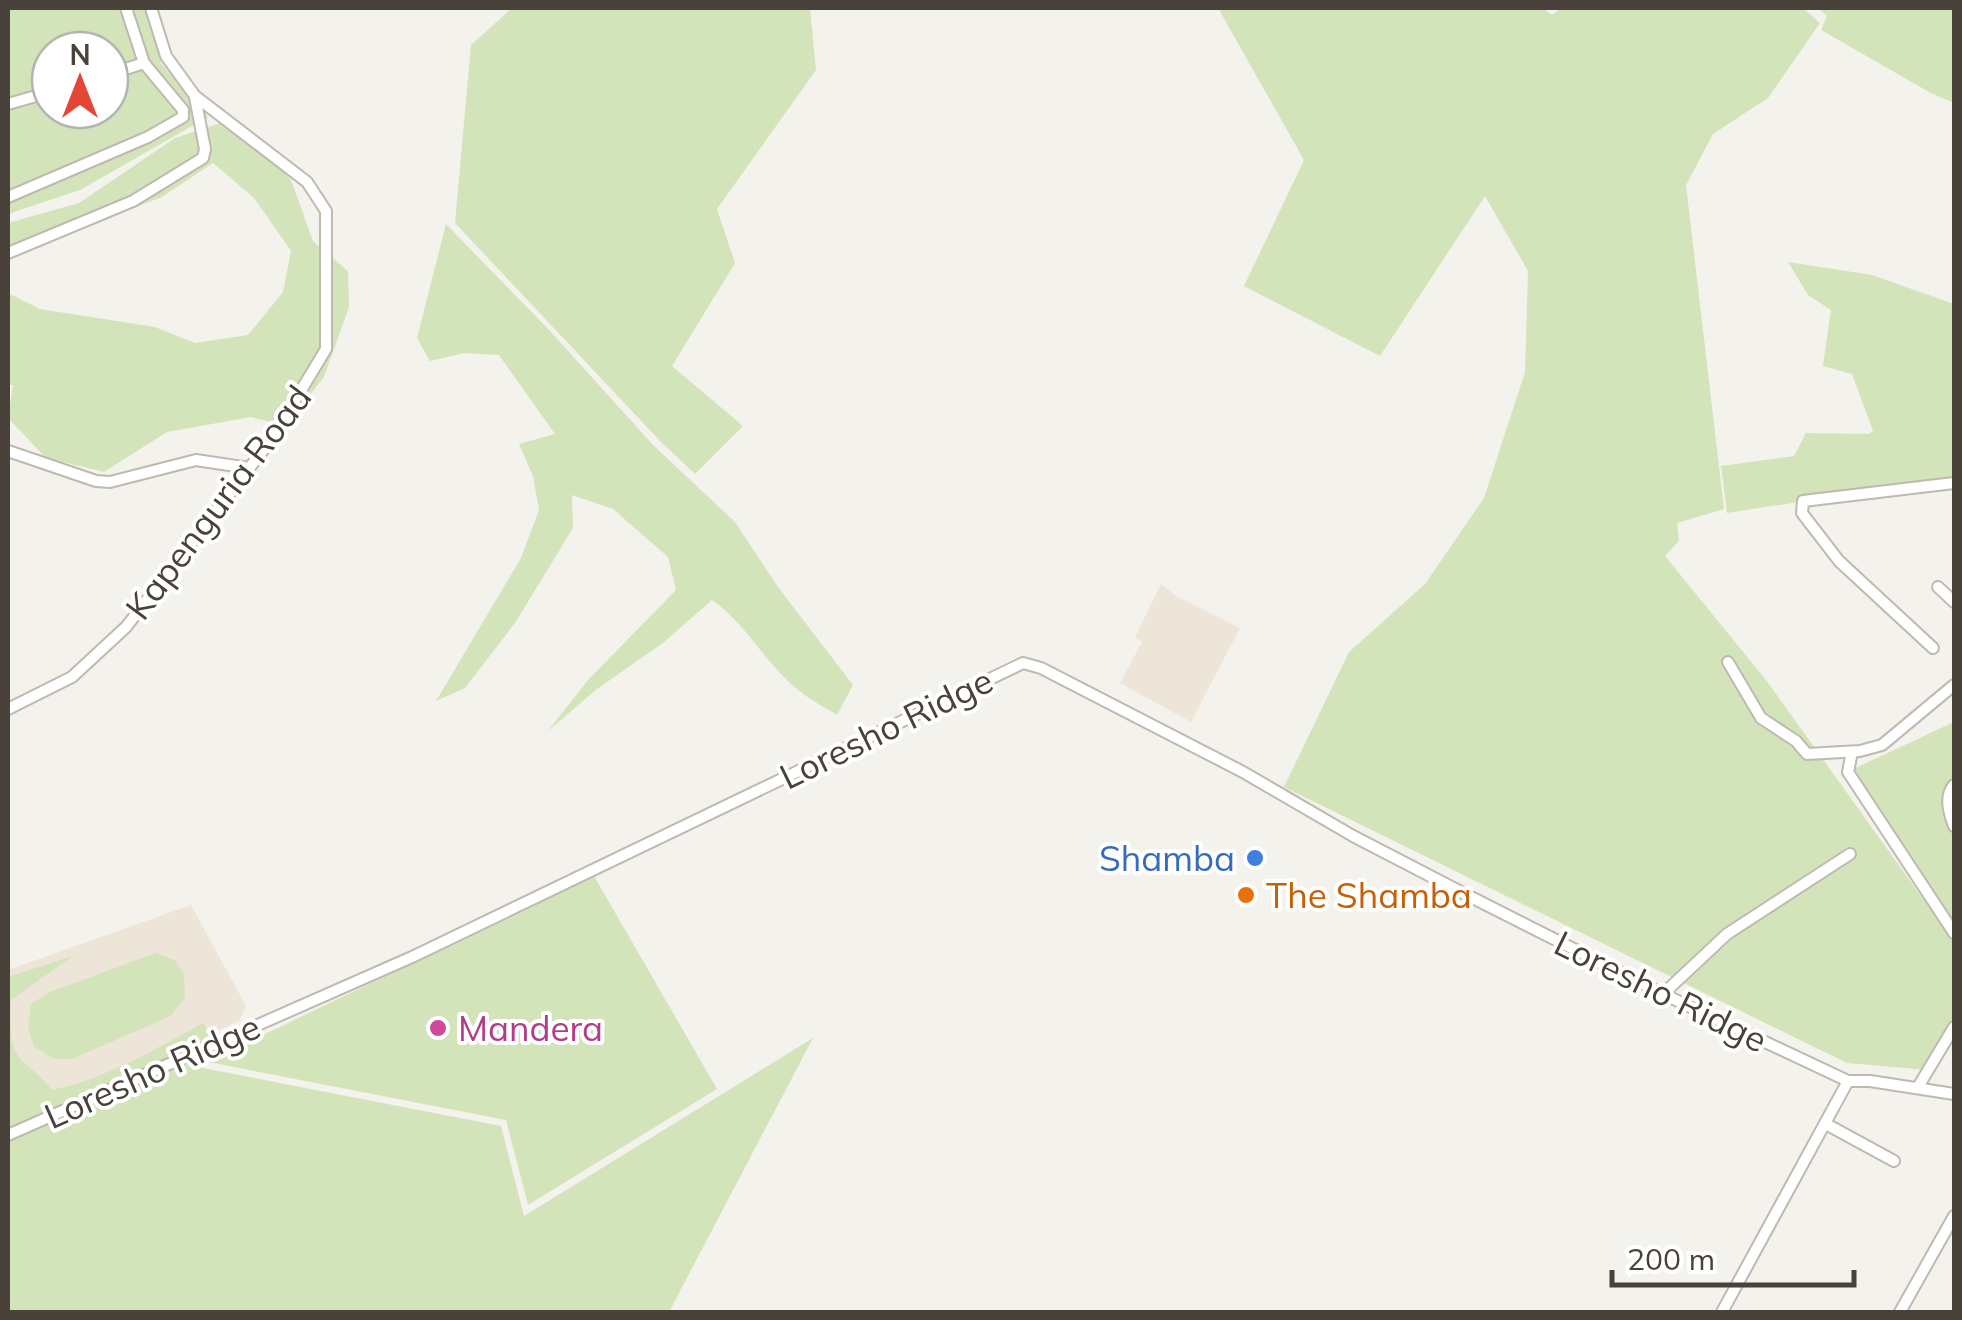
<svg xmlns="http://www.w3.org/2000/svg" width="1962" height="1320" font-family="Mulish,sans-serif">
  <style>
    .education { fill: #ece5d8 }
    .green { fill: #d3e4ba; fill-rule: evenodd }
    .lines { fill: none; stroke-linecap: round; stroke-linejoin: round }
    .minor-casing { stroke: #bfb9b0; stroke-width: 14 }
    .minor { stroke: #fff; stroke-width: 10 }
    .shop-dot { fill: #3f7fe0; stroke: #fff; stroke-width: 4 }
    .food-dot { fill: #e8710a; stroke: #fff; stroke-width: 4 }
    .hotel-dot { fill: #d1479c; stroke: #fff; stroke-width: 4 }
    .labels { text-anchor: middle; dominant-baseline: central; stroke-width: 8; stroke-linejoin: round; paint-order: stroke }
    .street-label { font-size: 35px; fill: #48423a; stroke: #fff }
    .shop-label { font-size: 35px; fill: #366cbe; stroke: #fff; text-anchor: end }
    .food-label { font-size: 35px; fill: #c56008; stroke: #fff; text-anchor: start }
    .hotel-label { font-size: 35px; fill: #b23c85; stroke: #fff; text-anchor: start }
  </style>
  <rect width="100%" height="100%" fill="#f4f2ec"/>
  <path class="education" d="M1161,584L1176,596L1240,628L1191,722L1120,683L1142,642L1135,637Z
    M191,905L246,1006L239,1021L8,1126V970Z"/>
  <path class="green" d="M8,8H149L161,63L208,117L80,190L8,214ZM50,50H110V110H50Z
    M512,8H810L816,70L717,209L735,263L672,366L743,426L695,474L660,441L455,223L471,45Z
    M1218,8H1542L1552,15L1561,8H1803L1820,23L1768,98L1713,134L1686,185L1724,509L1677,523L1679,541L1665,556L1766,680L1954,942V1016L1928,1070L1847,1063L1284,787L1349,652L1425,584L1484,498L1525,372L1528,271L1485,196L1380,356L1244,286L1304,160Z
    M1818,8H1954V103L1929,92L1821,30L1827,16Z
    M233,119L291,180L313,241L348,271L349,307L324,377L285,426L251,417L167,432L104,472L46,458L8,418L13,385H8V293L40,309L155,327L195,343L248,335L283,292L291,251L254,198L213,163L162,197L8,256V223L79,203L175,138Z
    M446,224L551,332L653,445L735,522L778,587L853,685L837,715C818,704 799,693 784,677C759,652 742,621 712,600L663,643L597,689L548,731L588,680L676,590L668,557L613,509L572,495L573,528L515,623L465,688L436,701L521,558L539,510L533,476L519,444L555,434L499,355L464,353L430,361L417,338Z
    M1788,262L1872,275L1954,304V478L1727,513L1721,466L1794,456L1806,433L1869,434L1873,431L1852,374L1823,366L1831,310L1808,295Z
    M1954,722V924L1849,771Z
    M594,876L717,1089L528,1205L506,1120L203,1061L217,1057Z
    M156,953L176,961L184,975L185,997L171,1016L72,1059H55L34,1047L28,1027L31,1004L50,992Z
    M73,956L11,1000C11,1017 8,1042 18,1056C26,1066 42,1076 52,1090C106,1079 155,1049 203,1023L215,1038L213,1049L198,1059L203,1068L501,1126L524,1216L813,1038L669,1312H8V977Z"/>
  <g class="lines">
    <g class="minor-casing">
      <path id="minor" d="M110,74L144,63
        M8,104L50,92
        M8,197L148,137L183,117V110L144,63L126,8
        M8,253L133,201L203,158L205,149L195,97
        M8,451L96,481L110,482L196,460L249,468
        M1938,587L1954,602
        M1933,648L1839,561L1802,513L1803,501L1954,483
        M1728,662L1761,718L1796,741L1807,754L1860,751L1882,745L1954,685
        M8,709L72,677L126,627L271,440L326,349V211L307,182L195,96L166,56L151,8
        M1852,752L1848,772L1954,933
        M1954,785C1944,796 1949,813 1954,826
        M1663,994L1727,934L1850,854
        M1918,1087L1954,1027
        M1826,1124L1894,1161
        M8,1135L412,957L1023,663L1041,668L1243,772L1353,836L1461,892L1663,994L1848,1081H1870L1954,1094
        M1722,1312L1848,1081
        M1900,1312L1954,1216"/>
    </g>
    <use href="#minor" class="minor"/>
  </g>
  <circle class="shop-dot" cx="1255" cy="858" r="10"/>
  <circle class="food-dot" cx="1246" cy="895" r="10"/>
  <circle class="hotel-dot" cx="438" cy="1028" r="10"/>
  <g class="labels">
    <g class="street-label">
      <text transform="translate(218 502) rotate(-53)">Kapenguria Road</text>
      <text transform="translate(886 728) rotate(-26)">Loresho Ridge</text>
      <text transform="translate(1661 991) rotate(26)">Loresho Ridge</text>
      <text transform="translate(152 1071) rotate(-24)">Loresho Ridge</text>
    </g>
    <g class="shop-label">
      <text x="1235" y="858">Shamba</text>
    </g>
    <g class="food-label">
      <text x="1266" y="895">The Shamba</text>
    </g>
    <g class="hotel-label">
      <text x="458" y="1028">Mandera</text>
    </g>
  </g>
  <rect width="1962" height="1320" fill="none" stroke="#48423a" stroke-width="20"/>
  <g transform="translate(80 80)"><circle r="48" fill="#ffffff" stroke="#b6b3b0" stroke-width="2.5"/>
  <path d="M0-8L18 38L0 25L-18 38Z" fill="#e44534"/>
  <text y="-15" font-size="28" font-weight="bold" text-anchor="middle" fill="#48423a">N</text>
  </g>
  <path d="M1612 1270v15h242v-15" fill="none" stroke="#48423a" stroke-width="5"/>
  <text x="1627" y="1270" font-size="30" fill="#48423a" stroke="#ffffff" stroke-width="8" paint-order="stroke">200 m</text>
</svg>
